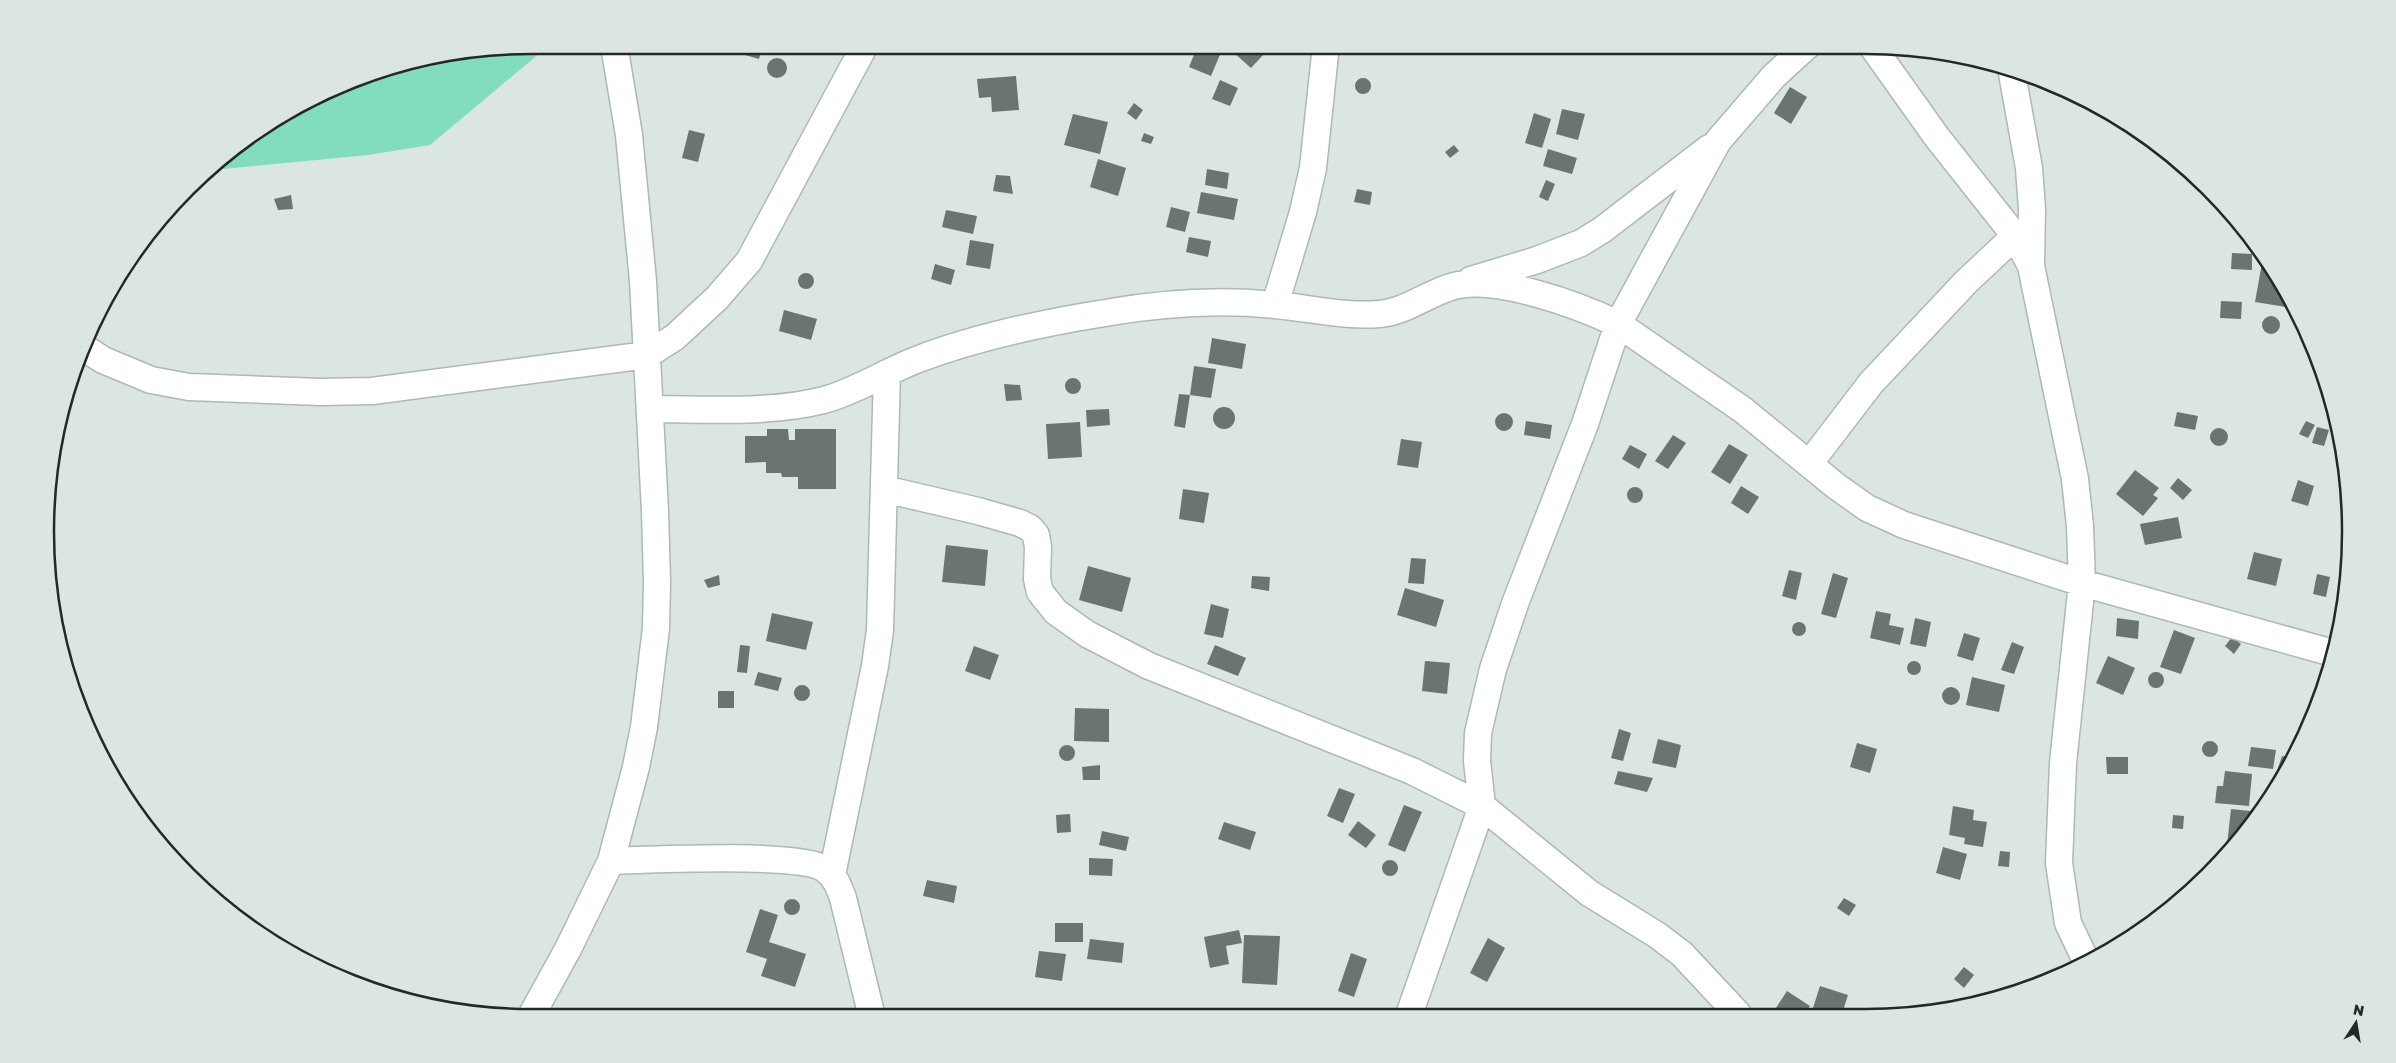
<svg xmlns="http://www.w3.org/2000/svg" width="2396" height="1063" font-family="'Golos Text',sans-serif">
  <style>
    .green { fill: #81dcc0 }
    .building { fill: #6b7471 }
    .lines { fill: none; stroke-linecap: round; stroke-linejoin: round }
    .minor-casing { stroke: #aeb8b4; stroke-width: 29 }
    .minor { stroke: #fff; stroke-width: 26 }
    .rim { fill: none; stroke: #242827; stroke-width: 2.5 }
  </style>
  <rect width="100%" height="100%" fill="#dbe5e2"/>
  <path class="green" d="M540,45V53L430,145L368,155L213,170L209,168L289,110L375,71L437,54Z"/>
  <path class="building" d="M748,45H763L759,59L745,55Z
    M1198,45H1208L1222,50L1211,76L1189,67Z
    M1239,45H1253L1264,54L1251,68L1233,52Z
    M1505,45H1519V46L1515,52H1510Z
    M767 68a10 10 0 1 1 20 0a10 10 0 1 1-20 0Z
    M1016,76L1019,110L992,112L991,97L979,98L977,79Z
    M1355 86a8 8 0 1 1 16 0a8 8 0 1 1-16 0Z
    M1220,80L1238,88L1230,106L1212,99Z
    M1790,87L1807,97L1791,124L1774,113Z
    M1134,103L1143,110L1136,120L1127,113Z
    M1562,109L1585,114L1578,140L1556,134Z
    M1534,113L1551,119L1542,148L1525,143Z
    M1073,114L1108,122L1100,154L1064,145Z
    M689,130L705,134L698,162L682,158Z
    M1144,133L1154,137L1151,144L1141,141Z
    M1454,145L1459,151L1450,158L1445,152Z
    M1548,149L1577,158L1572,174L1543,166Z
    M1098,159L1126,168L1118,196L1090,187Z
    M1207,169L1229,173L1227,189L1205,185Z
    M996,175L1010,176L1013,194L993,191Z
    M1546,180L1555,184L1548,201L1539,197Z
    M1357,189L1372,192L1370,205L1354,202Z
    M1201,192L1238,199L1234,220L1197,213Z
    M291,195L293,209L278,210L274,199Z
    M1171,207L1190,212L1185,232L1166,227Z
    M946,210L977,216L973,234L942,227Z
    M1189,237L1211,241L1208,257L1186,252Z
    M970,240L994,244L990,269L966,265Z
    M2232,253L2252,254V270L2231,269Z
    M2262,263L2269,264L2288,295L2286,307L2255,302Z
    M935,264L955,270L951,285L931,279Z
    M798 281a8 8 0 1 1 16 0a8 8 0 1 1-16 0Z
    M2221,301L2242,302L2241,319L2220,318Z
    M784,310L817,319L811,340L779,331Z
    M2262 325a9 9 0 1 1 18 0a9 9 0 1 1-18 0Z
    M1212,338L1246,344L1242,369L1208,363Z
    M1194,366L1216,369L1211,398L1190,395Z
    M1065 386a8 8 0 1 1 16 0a8 8 0 1 1-16 0Z
    M1004,384L1020,385L1022,400L1006,401Z
    M1179,394L1190,395L1185,428L1174,426Z
    M1213 418a11 11 0 1 1 22 0a11 11 0 1 1-22 0Z
    M1109,409L1110,425L1087,427L1086,410Z
    M2177,412L2198,416L2195,430L2174,426Z
    M1495 422a9 9 0 1 1 18 0a9 9 0 1 1-18 0Z
    M1526,421L1552,425L1550,439L1524,435Z
    M2306,421L2315,425L2308,438L2299,434Z
    M1080,422L1082,457L1048,459L1046,424Z
    M2317,427L2329,430L2324,446L2312,443Z
    M2210 437a9 9 0 1 1 18 0a9 9 0 1 1-18 0Z
    M767,429H788L789,440H795V429H836V489H798V477H782L781,473H766V462L745,463V436H767Z
    M1673,435L1686,443L1668,469L1655,461Z
    M1401,439L1422,442L1418,468L1397,465Z
    M1729,444L1748,455L1730,484L1711,472Z
    M1630,445L1647,454L1639,469L1622,459Z
    M2135,470L2159,488L2153,495L2158,498L2143,516L2116,494Z
    M2178,478L2192,490L2183,500L2170,488Z
    M2298,480L2314,486L2308,506L2291,501Z
    M1741,486L1759,497L1748,514L1731,503Z
    M1627 495a8 8 0 1 1 16 0a8 8 0 1 1-16 0Z
    M1183,489L1209,493L1204,523L1179,519Z
    M2178,517L2182,538L2145,545L2140,524Z
    M946,545L988,550L985,586L942,582Z
    M2254,552L2282,559L2276,586L2247,579Z
    M1411,558L1426,559L1424,584L1408,583Z
    M1088,566L1131,578L1122,612L1079,600Z
    M1789,570L1802,573L1796,600L1782,596Z
    M1833,573L1848,578L1836,618L1821,614Z
    M2317,574L2330,577L2326,597L2313,594Z
    M719,575L720,585L708,588L704,580Z
    M1252,576L1270,577L1269,591L1251,588Z
    M1405,588L1444,600L1436,627L1397,615Z
    M1211,604L1229,609L1223,638L1204,634Z
    M1876,611L1891,614L1889,625L1904,628L1900,645L1870,638Z
    M772,613L813,622L806,650L766,641Z
    M1915,618L1931,622L1926,647L1910,644Z
    M2117,618L2139,621L2138,639L2116,636Z
    M1792 629a7 7 0 1 1 14 0a7 7 0 1 1-14 0Z
    M2174,630L2195,638L2181,674L2160,667Z
    M1964,633L1980,638L1973,661L1957,656Z
    M2232,637L2241,644L2234,654L2225,646Z
    M2012,642L2024,647L2014,674L2001,670Z
    M740,645L750,646L747,673L737,672Z
    M1215,645L1246,658L1238,676L1207,664Z
    M974,646L999,655L990,680L965,671Z
    M2108,656L2135,668L2123,695L2096,683Z
    M1907 668a7 7 0 1 1 14 0a7 7 0 1 1-14 0Z
    M1425,661L1450,663L1447,694L1422,691Z
    M758,672L782,678L778,691L754,685Z
    M2148 680a8 8 0 1 1 16 0a8 8 0 1 1-16 0Z
    M1972,677L2005,685L1999,712L1966,705Z
    M794 693a8 8 0 1 1 16 0a8 8 0 1 1-16 0Z
    M1942 696a9 9 0 1 1 18 0a9 9 0 1 1-18 0Z
    M718,691H734V708H718Z
    M1075,708L1109,709V742L1074,741Z
    M1619,729L1631,733L1623,761L1611,758Z
    M1658,739L1681,745L1676,768L1652,763Z
    M2202 749a8 8 0 1 1 16 0a8 8 0 1 1-16 0Z
    M1857,743L1877,749L1870,773L1850,767Z
    M1059 753a8 8 0 1 1 16 0a8 8 0 1 1-16 0Z
    M2251,747L2276,750L2273,769L2248,766Z
    M2282,756L2291,757L2284,771L2278,768Z
    M2106,757H2128V774H2107Z
    M1100,765V780H1083L1082,767Z
    M1618,771L1653,778L1647,792L1614,784Z
    M2225,771L2252,774L2249,806L2215,803L2217,786H2223Z
    M1339,788L1355,794L1343,823L1327,816Z
    M1404,805L1422,812L1405,852L1388,845Z
    M1953,806L1974,810L1973,820L1987,822L1983,847L1964,844L1965,838L1949,835Z
    M2231,809L2260,812L2231,845H2227Z
    M1070,814L1071,832L1057,833L1056,815Z
    M2173,815L2184,816L2183,829L2172,828Z
    M1358,821L1376,835L1366,848L1348,835Z
    M1224,822L1256,832L1250,850L1218,839Z
    M1102,831L1129,837L1126,851L1099,845Z
    M1943,847L1967,854L1960,880L1936,873Z
    M2000,851L2010,852L2009,867L1998,866Z
    M1089,858L1113,859L1112,876L1089,875Z
    M1382 868a8 8 0 1 1 16 0a8 8 0 1 1-16 0Z
    M927,880L957,886L954,903L923,896Z
    M1844,898L1856,905L1849,916L1837,908Z
    M784 907a8 8 0 1 1 16 0a8 8 0 1 1-16 0Z
    M760,909L778,915L769,942L806,954L795,987L761,976L767,959L746,952Z
    M1055,923H1083V942H1055Z
    M1239,930L1242,943L1226,946L1229,964L1210,968L1204,937Z
    M1244,935L1280,936L1277,985L1242,983Z
    M1488,938L1505,948L1487,982L1470,973Z
    M1090,939L1124,943L1122,963L1087,959Z
    M1039,951L1066,954L1062,981L1035,977Z
    M1351,953L1367,959L1354,997L1338,991Z
    M1964,967L1974,975L1964,988L1954,979Z
    M1820,986L1848,995L1842,1014H1821L1812,1011Z
    M1787,991L1810,1006L1804,1014H1772Z"/>
  <g class="lines">
    <g class="minor-casing">
      <path id="minor" d="M1872,46L1936,136L2015,236L2031,266L2075,479L2080,526L2082,583L2333,653
        M2011,68L2029,168L2032,209L2031,263
        M1471,280L1537,260L1581,243L1602,230L1709,148
        M1275,305L1303,212L1313,168L1326,45
        M83,347L103,360L151,380L189,387L320,392L372,391L647,355L675,337L717,298L749,261L865,45
        M650,409C707,409 768,414 824,400C857,391 885,372 916,360C976,337 1042,323 1105,313C1162,303 1217,299 1275,305C1309,308 1345,317 1379,314C1406,312 1428,293 1454,286C1497,275 1578,305 1618,324L1718,141L1774,76L1808,45
        M1809,464L1871,383L1966,282L2015,236
        M884,489L978,511L1020,523L1030,528L1036,535L1038,547L1037,579L1040,592L1056,612L1087,634L1149,666L1412,771L1482,806L1589,893L1657,935L1682,954L1738,1014
        M611,861C649,860 799,852 825,869C835,876 839,887 843,898L872,1017
        M832,875L875,666L880,630L887,373
        M1409,1015L1482,806L1477,761L1478,733L1493,669L1516,601L1585,424L1618,324L1743,410L1836,486L1867,508L1904,525L2082,583L2063,763L2059,863L2068,923L2087,963
        M530,1018L568,949L611,861L636,767L644,727L656,628L657,582L655,511L643,281L629,135L614,45"/>
    </g>
    <use href="#minor" class="minor"/>
  </g>
  <path d="M0 0H2396V1063H0ZM531 54H1865A477 477 0 0 1 2342 531V532A477 477 0 0 1 1865 1009H531A477 477 0 0 1 54 532V531A477 477 0 0 1 531 54Z" fill="#dbe5e2" fill-rule="evenodd"/>
  <path class="rim" d="M531 54H1865A477 477 0 0 1 2342 531V532A477 477 0 0 1 1865 1009H531A477 477 0 0 1 54 532V531A477 477 0 0 1 531 54Z"/>
  <g transform="translate(2356 1023) rotate(12)" stroke="#dbe5e2" stroke-width="4" paint-order="stroke">
  <path d="M0-4L9 19L0 12L-9 19Z" fill="#242827"/>
  <text y="-8" font-size="14" font-weight="bold" text-anchor="middle" fill="#242827">N</text>
  </g>
</svg>
